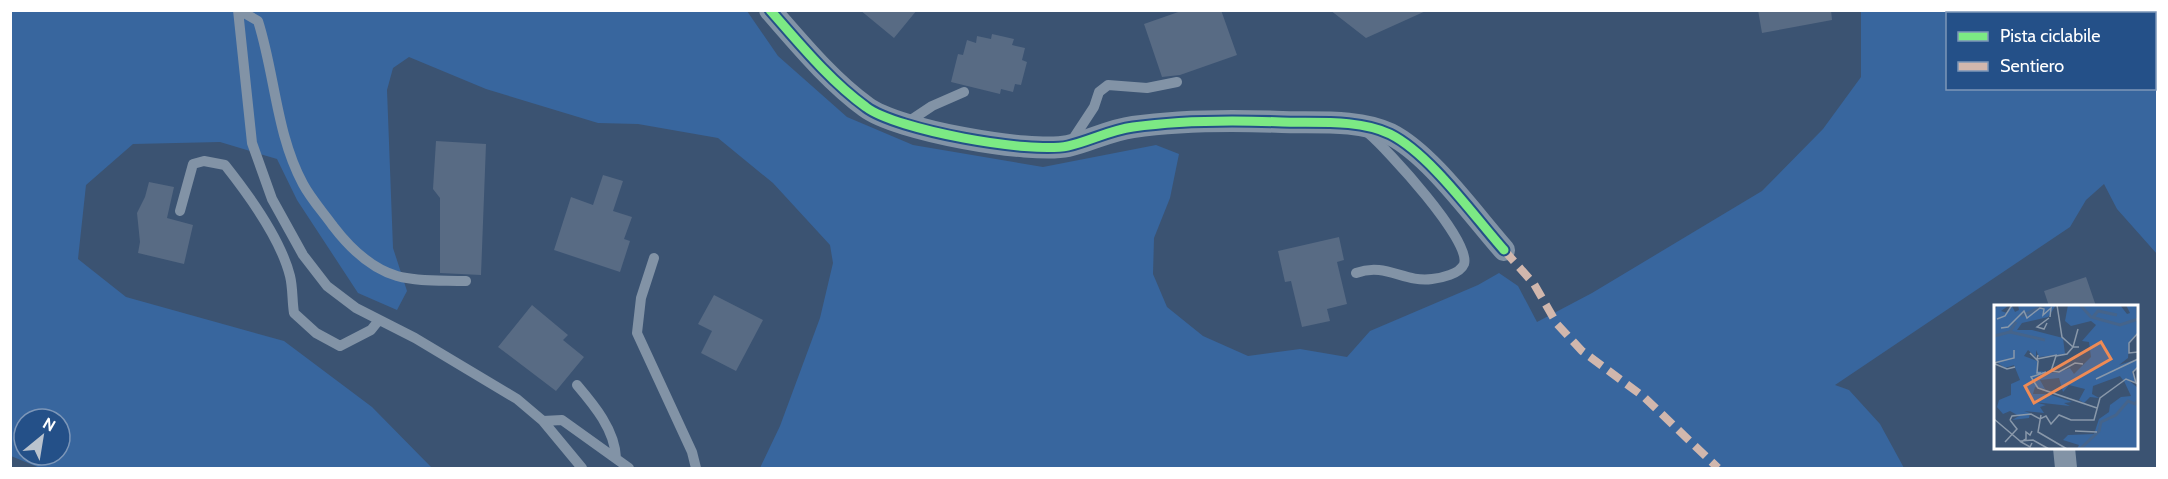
<svg xmlns="http://www.w3.org/2000/svg" width="2168" height="479" font-family="Cabin,sans-serif">
  <style>
    .green { fill: #38669e; fill-rule: evenodd }
    .building { fill: #586b84 }
    .lines { fill: none; stroke-linecap: round; stroke-linejoin: round }
    .lane { stroke: #8293a6; stroke-width: 10 }
    .street { stroke: #8293a6; stroke-width: 22 }
    .quiet { stroke: #d1b7ad; stroke-width: 8; stroke-dasharray: 15 8; stroke-linecap: butt }
    .cycleway-casing { stroke: #245088; stroke-width: 13 }
    .cycleway { stroke: #7ce984; stroke-width: 9 }
    .inset-river { fill: none; stroke: #45648b; stroke-width: 3 }
    .inset-road { fill: none; stroke: #8998aa; stroke-width: 1.5 }
    .view { fill: #ef8b55; fill-opacity: 0.15; stroke: #ef8b55; stroke-width: 3 }
    .inset-edge { fill: none; stroke: #fff; stroke-width: 3 }
  </style>
  <rect width="100%" height="100%" fill="#3b5372"/>
  <path class="green" d="M11,11H747L778,56L847,117L913,145L1043,167L1156,145L1179,154L1170,198L1154,238L1153,274L1167,307L1203,336L1248,356L1300,349L1347,357L1370,331L1478,285L1499,273L1518,286L1537,322L1592,293L1762,191L1823,129L1861,77V11H2157V254L2117,209L2104,184L2086,200L2070,227L1835,385L1849,390L1880,424L1904,468H760L780,426L820,318L833,263L830,245L773,183L718,138L638,124L598,123L486,89L409,57L393,68L387,90L393,248L407,291L397,310L358,293L297,200L277,159L220,142L133,144L86,185L78,259L126,297L284,341L372,407L432,468H40L11,456ZM1948,14H2154V88H1948ZM24,419H60V455H24Z"/>
  <path class="building" d="M860,10H917L894,38Z
    M1184,10H1221L1237,55L1180,75L1162,77L1144,24Z
    M1330,10H1428L1366,38Z
    M1758,10H1831L1832,20L1762,33Z
    M992,34L1014,39L1012,45L1025,48L1022,60L1027,62L1021,85L1015,84L1013,92L1001,89L1000,94L951,82L958,54L963,55L967,40L976,43L977,36L991,39Z
    M436,141L486,144L481,275L440,273V198L433,189Z
    M603,175L623,181L613,211L632,217L624,239L630,241L620,272L554,250L571,197L593,205Z
    M149,182L174,187L167,218L193,225L184,264L138,253L140,242L137,213L145,197Z
    M1339,237L1344,260L1337,262L1347,304L1327,309L1330,321L1302,327L1291,281L1285,282L1278,251Z
    M2086,277L2096,306H2049L2044,291Z
    M714,295L763,320L736,371L701,353L712,331L698,324Z
    M532,305L568,335L563,340L584,357L556,391L498,347Z"/>
  <g class="lines">
    <path class="lane" d="M238,10L252,143L272,199L303,255L327,286L356,308L415,338L517,399L543,421L582,468
      M239,10L258,21C275,74 276,134 303,184C311,199 323,212 333,226C349,247 370,268 397,276C419,282 443,280 466,281
      M905,124L932,106L964,92
      M1071,142L1094,107L1099,92L1108,85L1147,88L1177,82
      M180,211L193,164L204,161L225,165C248,194 281,240 290,276C293,288 292,301 294,313L316,333L340,346L371,330L379,320
      M654,258L641,298L637,333L692,452L696,468
      M1356,273C1386,262 1404,283 1432,279C1441,278 1460,274 1464,264C1472,241 1387,149 1368,133
      M577,385C594,405 615,430 616,458
      M543,421L562,420L629,468"/>
    <path class="street" d="M770,10C799,43 830,81 866,107C896,130 1030,154 1068,146C1090,141 1110,130 1133,127C1182,120 1233,120 1282,122C1315,123 1359,119 1390,134C1430,154 1473,215 1504,250
      M2064,448L2066,468"/>
    <path class="quiet" d="M1504,250L1534,284L1557,324L1582,351L1644,397L1718,468"/>
    <g class="cycleway-casing">
      <path id="cycleway" d="M770,10C799,43 830,81 866,107C896,130 1030,154 1068,146C1090,141 1110,130 1133,127C1182,120 1233,120 1282,122C1315,123 1359,119 1390,134C1430,154 1473,215 1504,250"/>
    </g>
    <use href="#cycleway" class="cycleway"/>
  </g>
  <g transform="translate(1994 305)">
    <rect width="144" height="144" fill="#3b5372"/>
    <path d="M4,0L14,1L7,6L13,8L18,1L21,7L25,5L24,0H62L54,12L28,18L23,25H38L69,33L71,49L45,52L42,45V52L34,45L30,51L43,56V66L63,68L76,63L80,69L97,52L95,37L88,36L102,20L97,16L77,21L71,16L74,0H126L133,9L136,8L132,0H142L143,28L135,38L134,53L125,60L144,54V62L138,67L142,77L129,75L126,71L99,81L98,89L105,93L96,92L90,98L85,95L91,84L75,80L69,87L65,73L46,75L51,84L41,82L39,89H55L78,97L70,98L76,101L40,97L52,100L46,102L50,108L30,106L36,108L35,113L18,115L25,111L16,106L9,109L3,102L5,95L17,90V79L26,75L20,60L11,63L0,55V6ZM133,74L144,83V144H83L85,140L69,135L74,130L100,129L105,114L115,107L116,100L127,92L137,91L130,76Z" fill="#38669e"/>
    <path class="inset-river" d="M86,0L97,12L126,20L144,14M27,11L52,0M99,12L104,6L123,10M16,27L51,35M0,31L16,27L22,17M86,144L105,126L107,117L122,110L134,96L141,99L144,95"/>
    <path class="inset-road" d="M3,14L11,11L18,0M53,18L50,24L43,22L55,13M7,23L14,22L30,6L33,13L46,3L50,4L49,10L57,3L56,12M84,24L79,42H85M144,28L135,38V48L144,47M36,48L44,56L43,68H47M44,50L43,54L63,50M0,58L20,53V45M1,59L13,64L21,62M57,66L62,51L73,49L79,42L68,32L63,0M57,66L65,67L81,58L89,59M52,67L37,72L44,83L103,103M102,74L144,54M47,110L44,127L73,144M0,114L26,136L39,135L55,144M16,115L18,111L37,109L46,114L52,111L57,119L65,110L77,115H100L106,93L132,74L142,78L139,67L144,62M38,126L36,130L32,127V134L27,137L36,142L38,138M81,126L103,127M11,137L23,124L16,115"/>
    <path class="view" d="M107,37L117,54L40,98L31,81Z"/>
    <rect width="144" height="144" class="inset-edge"/>
  </g>
  <rect width="2168" height="479" fill="none" stroke="#ffffff" stroke-width="24"/>
  <rect x="1946" y="12" width="210" height="78" fill="#245088" stroke="#7c96b8" stroke-width="1.5"/>
  <rect x="1958" y="32" width="30" height="9" fill="#7ce984" stroke="#7c96b8" stroke-width="1.5"/>
  <text x="2000" y="42" font-size="18" fill="#ffffff">Pista ciclabile</text>
  <rect x="1958" y="62" width="30" height="9" fill="#d1b7ad" stroke="#7c96b8" stroke-width="1.5"/>
  <text x="2000" y="72" font-size="18" fill="#ffffff">Sentiero</text>
  <g transform="translate(42 437) rotate(30)"><circle r="28" fill="#245088" stroke="#7c96b8" stroke-width="1.5"/>
  <path d="M0-4.5L10 22L0 15L-10 22Z" fill="#bac3ce"/>
  <text y="-9" font-size="16" font-weight="bold" text-anchor="middle" fill="#ffffff">N</text>
  </g>
</svg>
